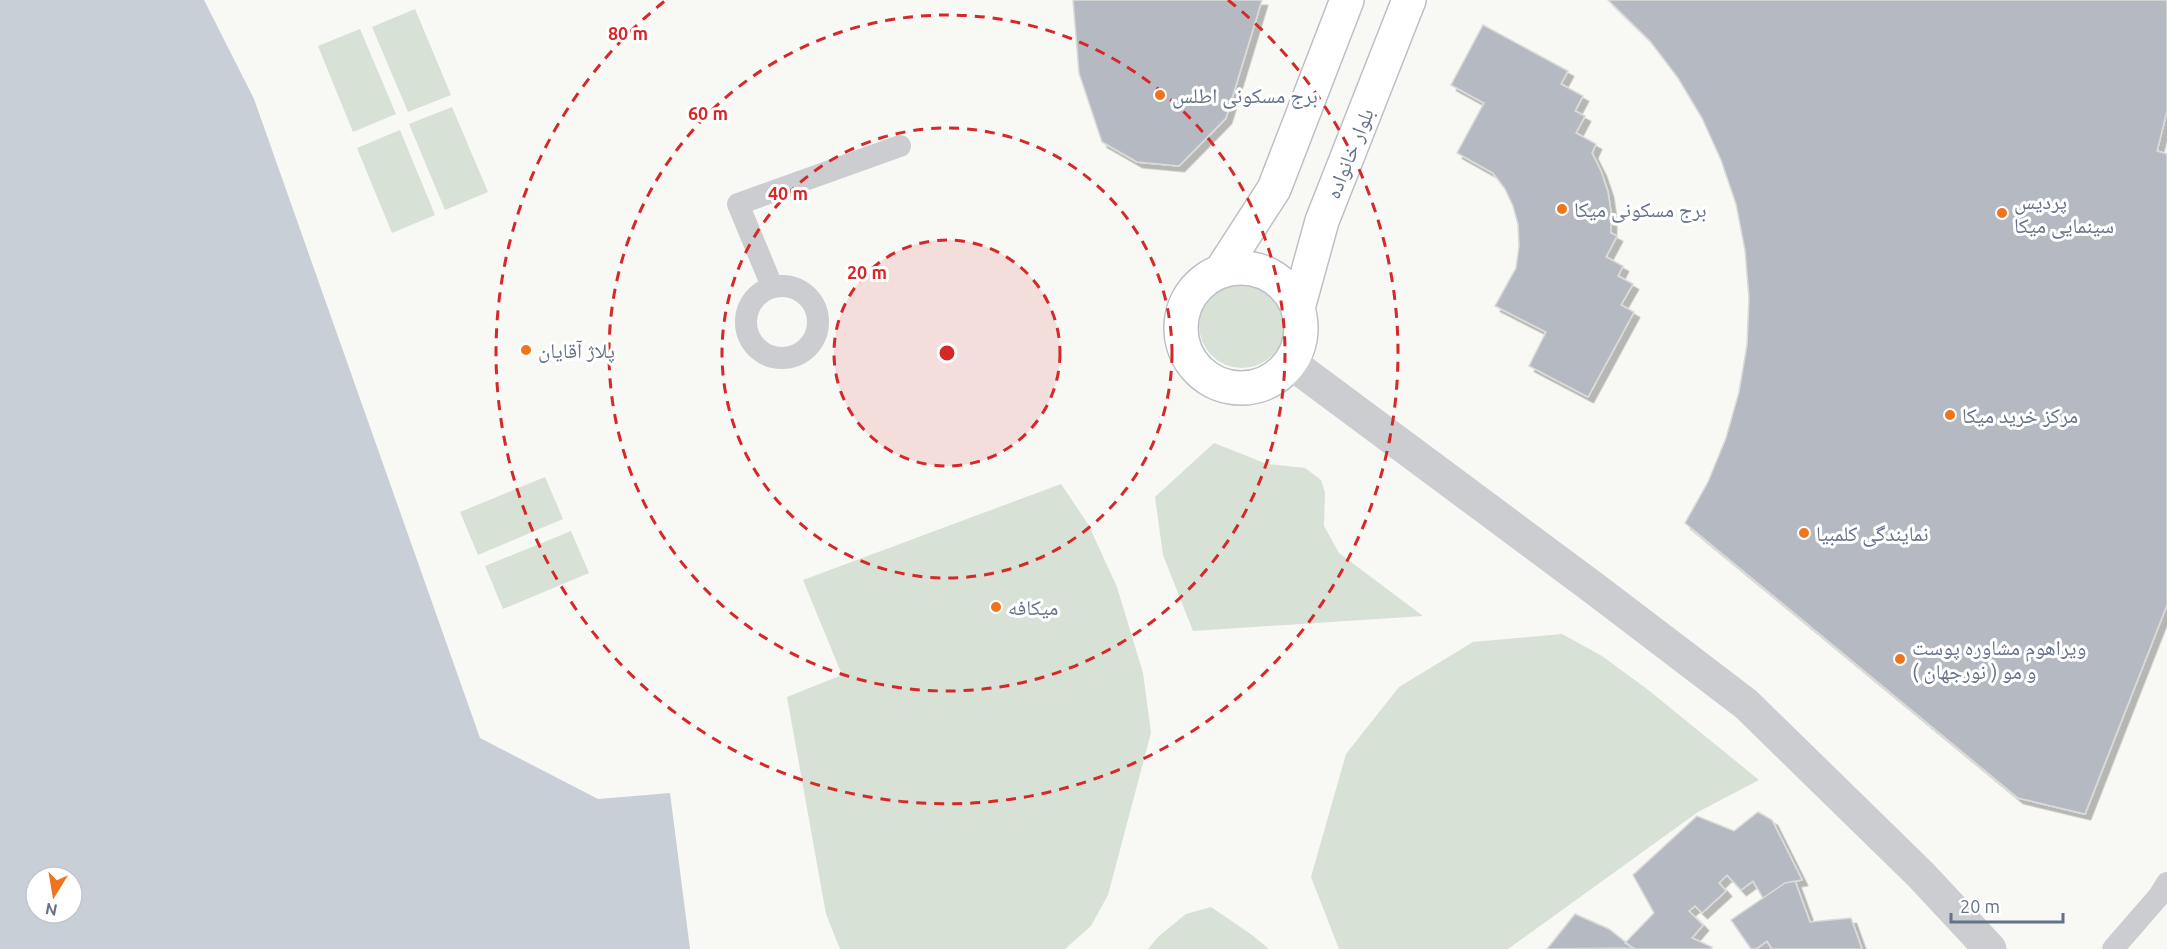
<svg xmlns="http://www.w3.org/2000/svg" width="2167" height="949" font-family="Ubuntu,'Noto Naskh Arabic',sans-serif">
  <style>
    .green { fill: #d8e1d6 }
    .water { fill: #c8cfd6; fill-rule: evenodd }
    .building { fill: #b5bac2; stroke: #dadad8; stroke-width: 1.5; filter: url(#shadow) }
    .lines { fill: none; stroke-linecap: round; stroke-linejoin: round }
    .secondary-casing { stroke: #bcc0c6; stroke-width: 36 }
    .lane { stroke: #cbcdd1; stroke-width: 22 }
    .street { stroke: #cbcdd1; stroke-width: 33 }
    .secondary { stroke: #fff; stroke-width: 33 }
    .ring { fill: none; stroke: #d62828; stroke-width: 3; stroke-dasharray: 10 8 }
    .poi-dot { fill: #f0741e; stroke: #fff; stroke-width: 2 }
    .labels { text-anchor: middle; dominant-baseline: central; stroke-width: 6; stroke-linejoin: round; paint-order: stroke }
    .poi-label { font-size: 21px; fill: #657289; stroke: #fff; text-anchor: start }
    .street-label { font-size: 21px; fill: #657289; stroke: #fff }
    .centre { fill: #d62828; stroke: #fff; stroke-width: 3 }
    .ring-label { font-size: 18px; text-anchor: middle; font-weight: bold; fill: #d62828; stroke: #fff; stroke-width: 6; stroke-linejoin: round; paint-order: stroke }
  </style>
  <defs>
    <filter id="shadow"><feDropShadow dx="5.5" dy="5.5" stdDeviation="0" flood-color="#0004"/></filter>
  </defs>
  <rect width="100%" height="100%" fill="#f8f8f5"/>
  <path class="green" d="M415,9L451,95L408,112L372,27Z
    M360,29L396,114L353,132L318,46Z
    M452,107L488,192L445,210L409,124Z
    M400,130L435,215L392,233L357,148Z
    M1199 325a43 43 0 1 1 86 0a43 43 0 1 1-86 0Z
    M1214,443L1267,464L1305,468L1321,480L1325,493L1324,526L1339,553L1423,616L1193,631L1163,555L1155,497Z
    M545,477L563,519L478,555L460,512Z
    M1061,484L1088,524L1117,587L1143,673L1151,733L1108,895L1091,926L1065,949H840L826,914L787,697L842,675L803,580Z
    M571,531L589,573L503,609L485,566Z
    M1562,634L1602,656L1647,689L1759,780L1698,812L1508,949H1339L1311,877L1346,754L1399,687L1473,642Z
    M1211,907L1252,935L1269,949H1148L1159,936L1186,914Z"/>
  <path class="water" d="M0,0H204L254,99L480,738L598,799L670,793L690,949H0ZM36,877H72V913H36Z"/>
  <path class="building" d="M1073,0H1262L1226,118L1179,166L1137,162L1102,142L1079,73Z
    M1608,0H2167V111L2157,151L2167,154V605L2085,814L2018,798L1685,523L1708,482L1726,438L1739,392L1747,345L1749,298L1745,250L1736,204L1721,160L1702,118L1678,78L1650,41Z
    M1483,25L1568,71L1561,84L1583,96L1575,111L1585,116L1576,133L1596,144L1592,153L1601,171L1608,192L1611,212V233L1617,236L1606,257L1623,266L1618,276L1633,284L1621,305L1634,312L1588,397L1529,366L1546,332L1495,306L1516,268L1519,246L1518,224L1513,206L1505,189L1493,173L1457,153L1484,103L1451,85Z
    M1758,812L1772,820L1802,880L1785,883L1763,898L1753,881L1741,890L1727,875L1719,883L1726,891L1702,913L1695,906L1689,911L1703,925L1692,938L1712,947L1711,949H1635L1625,943L1654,913L1633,875L1697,816L1734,831Z
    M1795,881L1810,922L1851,918L1862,949H1772L1767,941L1756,949H1751L1731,920L1785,883Z
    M1575,914L1609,929L1633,948L1547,949Z"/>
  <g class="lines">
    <g class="secondary-casing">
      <path id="secondary" d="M1181 328a60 60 0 1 1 120 0a60 60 0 1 1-120 0Z
        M1221,271L1274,189L1347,0
        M1298,308L1322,221L1409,0"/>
    </g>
    <path class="lane" d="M746 322a36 36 0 1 1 72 0a36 36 0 1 1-72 0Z
      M772,286L738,204L900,146
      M2113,949L2159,896L2167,883"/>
    <path class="street" d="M1291,363L1595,589L1746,704L1921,875L1990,949"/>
    <use href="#secondary" class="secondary"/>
  </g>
  <circle cx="947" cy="353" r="113" fill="#d62828" fill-opacity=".12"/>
  <g class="ring">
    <circle cx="947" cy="353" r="113"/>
    <circle cx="947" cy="353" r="225"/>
    <circle cx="947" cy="353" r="338"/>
    <path d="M1228 0A451 451 0 1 1 666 0"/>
  </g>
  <g class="poi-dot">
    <circle cx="1160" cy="95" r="6"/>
    <circle cx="1562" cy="209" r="6"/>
    <circle cx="2002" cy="213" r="6"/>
    <circle cx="526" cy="350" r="6"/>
    <circle cx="1950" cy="415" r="6"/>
    <circle cx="1804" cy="533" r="6"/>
    <circle cx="996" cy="607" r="6"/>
    <circle cx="1900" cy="659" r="6"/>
  </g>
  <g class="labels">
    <g class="poi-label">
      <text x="1172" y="95">برج مسکونی اطلس</text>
      <text x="2014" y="201">پردیس<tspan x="2014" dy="24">سینمایی میکا</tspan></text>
      <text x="1574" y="209">برج مسکونی میکا</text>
      <text x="538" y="350">پلاژ آقایان</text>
      <text x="1962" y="415">مرکز خرید میکا</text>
      <text x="1816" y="533">نمایندگی کلمبیا</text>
      <text x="1008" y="607">میکافه</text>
      <text x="1912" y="647">ویراهوم مشاوره پوست<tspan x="1912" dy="24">و مو ( نورجهان )</tspan></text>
    </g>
    <g class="street-label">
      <text transform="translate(1349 153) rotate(-68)">بلوار خانواده</text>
    </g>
  </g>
  <circle cx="947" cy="353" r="9" class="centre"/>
  <g class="ring-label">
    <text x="628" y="40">80 m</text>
    <text x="708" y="120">60 m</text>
    <text x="788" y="200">40 m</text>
    <text x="867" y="279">20 m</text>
  </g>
  <g transform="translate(54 895) rotate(191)"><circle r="28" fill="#ffffff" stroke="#c1c7d0" stroke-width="1.5"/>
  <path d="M0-4.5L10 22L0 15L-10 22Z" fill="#f0741e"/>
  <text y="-9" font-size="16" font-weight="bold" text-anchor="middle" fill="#657289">N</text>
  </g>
  <path d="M1951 913v9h112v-9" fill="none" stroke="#657289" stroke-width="3"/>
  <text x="1960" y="913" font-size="18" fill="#657289" stroke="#ffffff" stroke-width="4.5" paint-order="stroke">20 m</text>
</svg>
